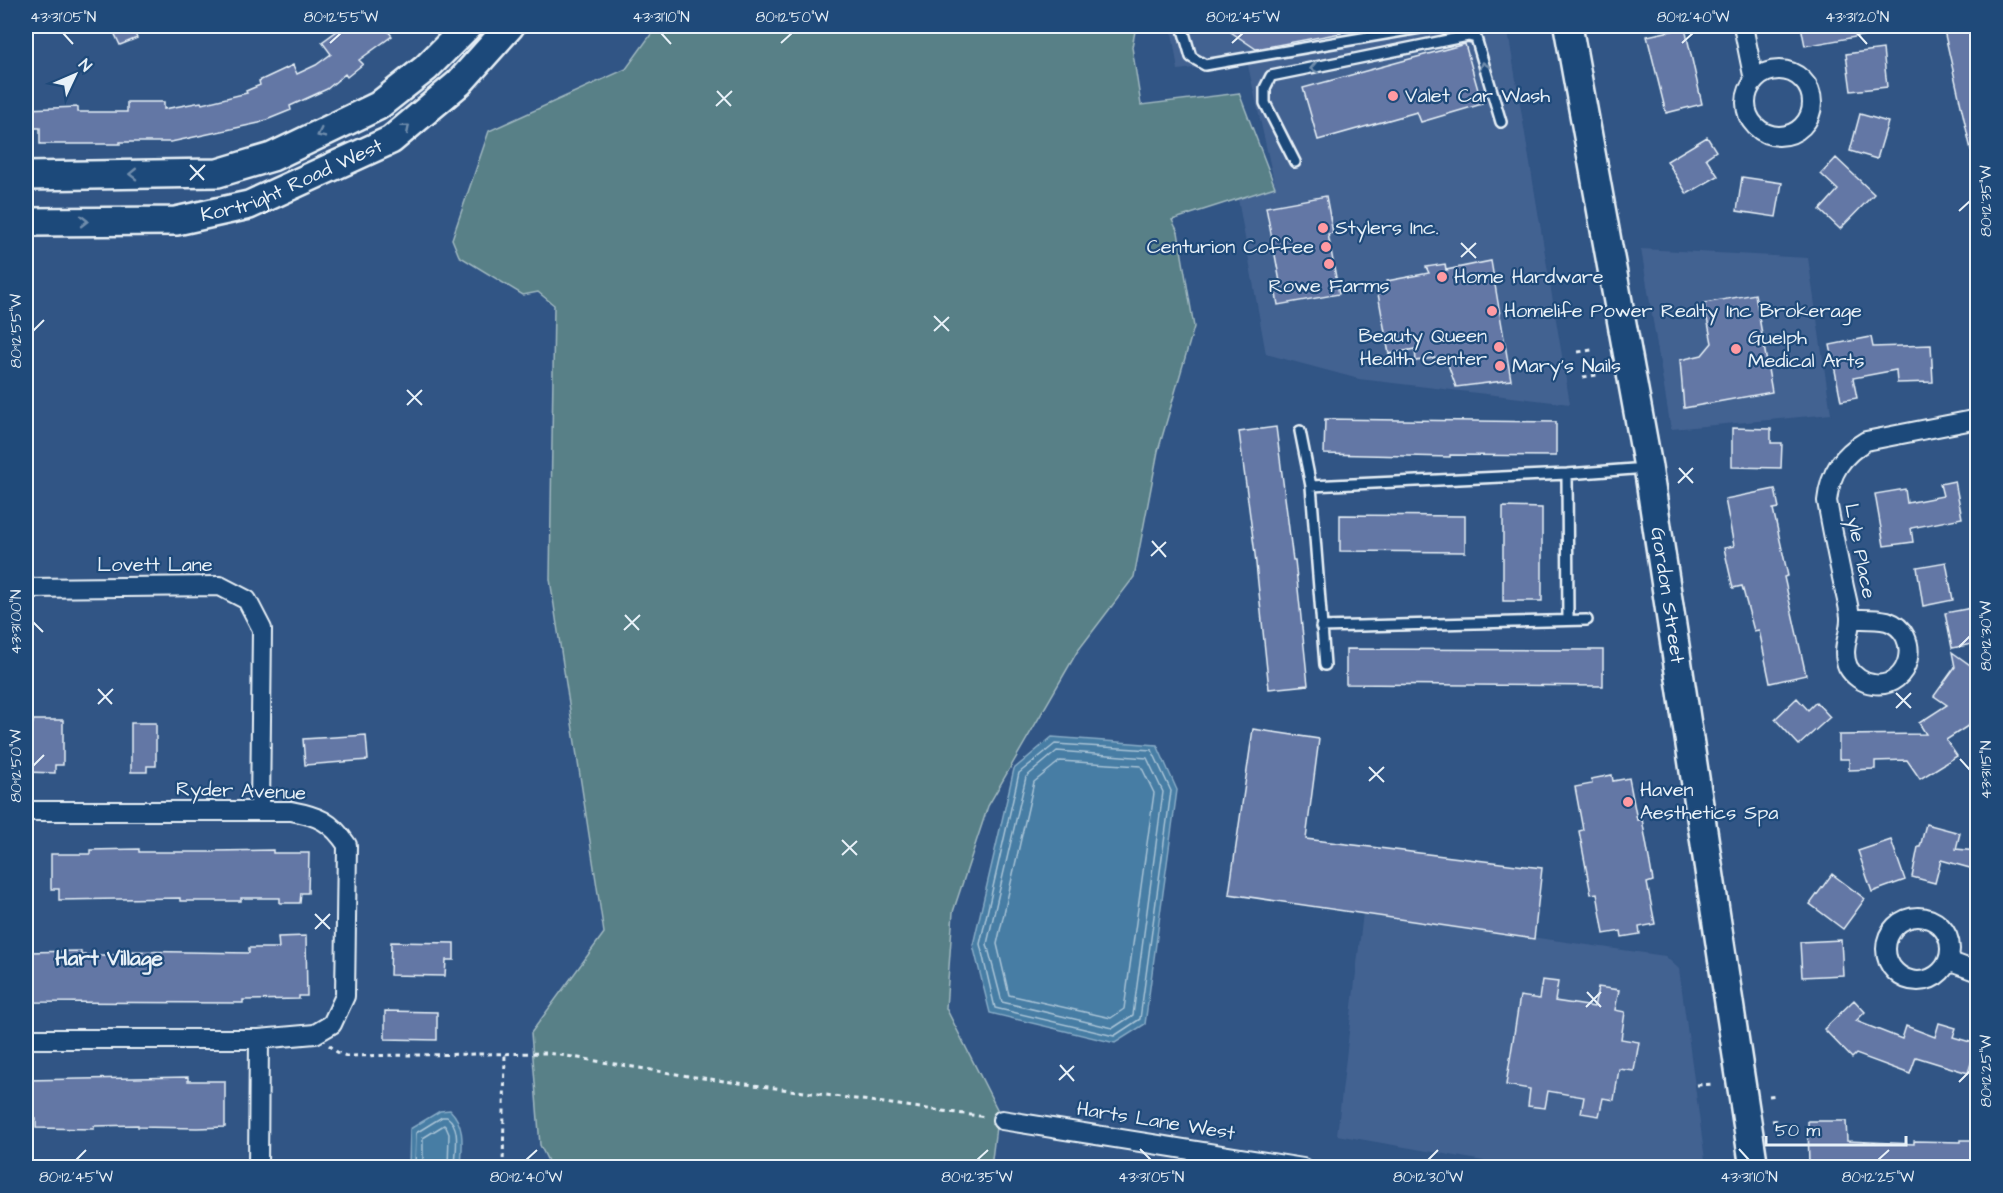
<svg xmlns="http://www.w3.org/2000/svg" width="2003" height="1193" font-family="'Architects Daughter',sans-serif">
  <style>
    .built { fill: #436291 }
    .green { fill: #588087; stroke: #a0b8c0; stroke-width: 1.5 }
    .water { fill: #477da4; stroke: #87abc6; stroke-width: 1.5 }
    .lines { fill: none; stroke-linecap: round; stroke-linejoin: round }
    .shore { stroke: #a8c3d6; stroke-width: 1.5 }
    .building { fill: #6377a5; stroke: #e8f1f8; stroke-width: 1.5 }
    .lane-casing { stroke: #e8f1f8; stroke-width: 14 }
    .street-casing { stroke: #e8f1f8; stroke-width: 22 }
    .secondary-casing { stroke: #e8f1f8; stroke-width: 32 }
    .path { stroke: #e8f1f8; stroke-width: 3; stroke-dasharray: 4.5 4.5; stroke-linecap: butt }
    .lane { stroke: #1f4a7a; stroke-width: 9 }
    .street { stroke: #1f4a7a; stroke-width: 18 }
    .secondary { stroke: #1f4a7a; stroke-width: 27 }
    .oneway { stroke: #6f8dac }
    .ticks { fill: none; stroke: #e8f1f8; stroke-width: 2 }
    .poi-dot { fill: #ff9aa2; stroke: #1f4a7a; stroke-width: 2 }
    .labels { text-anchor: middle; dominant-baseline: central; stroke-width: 4.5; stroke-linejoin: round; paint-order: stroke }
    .poi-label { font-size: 20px; fill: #e8f1f8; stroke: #1f4a7a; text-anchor: start }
    .street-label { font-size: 20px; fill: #e8f1f8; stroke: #1f4a7a }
    .neighbourhood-label { font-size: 21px; font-weight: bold; fill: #e8f1f8; stroke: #1f4a7a }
    .neatline { fill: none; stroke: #e8f1f8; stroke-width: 2 }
    .ticks-label { font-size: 15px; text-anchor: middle; fill: #e8f1f8 }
  </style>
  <rect width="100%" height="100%" fill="#315585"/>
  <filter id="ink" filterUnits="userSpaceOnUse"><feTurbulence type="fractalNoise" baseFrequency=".0167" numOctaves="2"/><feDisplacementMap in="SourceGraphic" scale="12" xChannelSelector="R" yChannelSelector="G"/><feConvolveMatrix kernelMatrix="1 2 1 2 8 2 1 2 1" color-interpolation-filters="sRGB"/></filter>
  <g filter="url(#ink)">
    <path class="built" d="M1171,26H1507L1570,404L1359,379L1266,354L1238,199L1275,186L1247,61L1178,70Z
      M1641,249L1808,258L1831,414L1671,429Z
      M1363,913L1665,956L1679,969L1706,1167H1518L1337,1135Z"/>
    <path class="green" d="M657,26H1136L1132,47L1141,105L1239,93L1275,187L1172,220L1178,232L1194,327L1158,451L1134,577L1077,652L988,806L953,912L946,1008L998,1111L991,1167H551L540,1145L531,1033L604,933L550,579L554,305L538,292L523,295L459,256L452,239L489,131L626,69Z"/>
    <path class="water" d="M1052,737L1157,745L1177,790L1145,1024L1115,1043L990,1013L973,945L1014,769Z
      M450,1110C466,1126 462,1147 461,1167H409L410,1129L440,1111Z"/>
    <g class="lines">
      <path class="shore" d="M1055,744L1152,750L1171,791L1140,1019L1114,1036L995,1008L980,944L1019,773Z
        M1057,751L1147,758L1163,792L1133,1015L1113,1028L1002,1002L987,944L1026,777Z
        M1060,761L1141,766L1154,793L1124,1009L1111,1018L1009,995L997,944L1034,782Z
        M415,1168L416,1133L442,1117H447C462,1127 455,1152 455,1168
        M423,1168V1138L444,1125L446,1127L449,1134L448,1168"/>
    </g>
    <path class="building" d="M111,26H131L137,38L120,45Z
      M344,26H384L392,36L359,60L363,64L347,77L345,74L327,89L290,106L291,110L259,123L171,142H120V144H40V128H26V109L78,107V112H127V102H164V109L201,102L202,104L247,93L246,91L260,85L259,81L293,65L297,74L316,65L331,54L322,42Z
      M1222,26H1340L1341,33L1256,49Z
      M1801,26H1877L1878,33L1805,46Z
      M1943,26H1977V149L1971,150Z
      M1685,28L1702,104L1666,113L1647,36Z
      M1465,44L1482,104L1421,122L1417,112L1318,140L1303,88Z
      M1883,49L1887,87L1851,91L1846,54Z
      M1860,114L1888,122L1877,159L1850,151Z
      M1707,137L1716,151L1706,158L1718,176L1687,194L1667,161Z
      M1836,158L1874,194L1840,229L1820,210L1838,190L1821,174Z
      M1742,177L1782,183L1776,217L1737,211Z
      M1326,196L1333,233L1328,234L1339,294L1278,305L1275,288L1281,287L1266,207Z
      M1491,261L1511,380L1456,387L1445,356L1416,361L1415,349L1389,354L1378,294L1387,281L1429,273L1426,267L1445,264L1446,270Z
      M1755,294L1772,392L1684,408L1680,360L1702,355L1712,343L1704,303Z
      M1871,337L1873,347L1931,345L1933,382L1897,383L1896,370L1853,378L1857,398L1841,401L1830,345Z
      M1325,419L1556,422V456L1450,455V457L1324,454Z
      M1276,427L1293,560H1295L1308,685L1269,689L1255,554L1239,432Z
      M1732,428L1771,429V443H1782L1781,468L1732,467Z
      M1955,481L1962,518L1911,528L1913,542L1884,546L1875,494L1905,489L1907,503L1943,496L1940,484Z
      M1775,489L1779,508L1773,509L1788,576L1784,577L1806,675L1770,683L1759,630L1754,631L1742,586L1733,588L1724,548L1734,546L1725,499Z
      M1503,507L1542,508V601H1503Z
      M1340,515L1465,516V552L1340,551Z
      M1946,562L1953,600L1923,606L1917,567Z
      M1977,607V643L1952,648L1945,613Z
      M1346,649L1603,650V686L1346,684Z
      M1952,652L1977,670V720L1946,740L1957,756L1920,779L1907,760L1875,761V769L1849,770V759H1839V735L1926,734L1919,723L1947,705L1934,696L1955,667Z
      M1797,698L1808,710L1816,702L1830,717L1799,745L1775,719Z
      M33,720H63V765H55V773L26,772V723H33Z
      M131,723H156V766H147V772H131Z
      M1253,729L1319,739L1306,839L1542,868L1534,939L1229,894Z
      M366,735L368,760L305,765L303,739Z
      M1612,775L1613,781L1629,778L1637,820L1642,819L1653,881L1647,883L1655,924L1639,927L1640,934L1622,937L1621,931L1604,934L1597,893L1591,894L1579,831L1583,830L1575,787L1592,784L1591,779Z
      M1926,824L1960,833L1956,849L1977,851V870L1941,860L1935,883L1912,877L1918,847H1920Z
      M1891,840L1905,880L1872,892L1858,851Z
      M139,849V852H214V851L273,850V853H309L308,893H301L300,903H280V898H241V901H180V898L59,900V889H51V854H90V850Z
      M1832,874L1865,899L1843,929L1810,904Z
      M306,936L307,996H299V999L243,1000V1003L26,1002V952L81,951V955H122L124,951L249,953V948H279L278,937Z
      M1841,940L1843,975L1802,977L1800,942Z
      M391,942L454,943V960H446L445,976L390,975Z
      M1542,980L1558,982L1555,1001L1594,1007L1598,987L1619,990L1615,1010L1625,1012L1621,1039L1639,1042L1634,1071L1619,1069L1614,1100L1603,1098L1599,1116L1581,1113L1584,1097L1548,1091L1545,1108L1528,1106L1530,1089L1506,1085L1520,996L1539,999Z
      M1854,1000L1865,1012L1856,1021L1902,1039L1906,1026L1935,1037L1939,1023L1956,1028L1953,1037L1977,1044L1968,1073L1916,1057L1910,1074L1856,1054L1852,1058L1824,1029Z
      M385,1011L437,1012V1040L385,1039Z
      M188,1077V1081H225V1127L197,1128L138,1127V1125L94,1126V1129L36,1128V1119H26V1080Z
      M1808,1121H1846L1847,1141L1914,1144V1141L1961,1142V1140H1977V1167H1809Z"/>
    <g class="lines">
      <g class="lane-casing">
        <path id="lane" d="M1182,26L1191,57L1205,65L1432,26
          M1295,162L1265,103V88L1271,76L1468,36L1476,38L1501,122
          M1300,431L1311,486L1325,665
          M1567,474L1568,620
          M1311,486L1567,474L1647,468
          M1321,627L1587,620"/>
      </g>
      <g class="street-casing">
        <path id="street" d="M1743,26L1754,80
          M1746 103a33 33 0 1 1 66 0a33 33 0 1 1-66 0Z
          M26,588L220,586L247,600L262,629L260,811
          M1850,619C1862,619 1875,618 1887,621C1923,633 1911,690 1873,684C1863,683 1853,676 1848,667C1840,649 1851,634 1850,617C1849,606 1845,593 1843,582C1837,555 1832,528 1827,501C1830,473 1842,455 1866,441L1978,419
          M26,811H291C318,816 331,821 347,845L345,996L332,1024L315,1034L259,1039H26
          M1886 949a32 32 0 1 1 64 0a32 32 0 1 1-64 0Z
          M1948,961L1978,972
          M1002,1120L1303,1168
          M258,1168L259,1039"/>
      </g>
      <g class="secondary-casing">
        <g id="secondary">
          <path id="s1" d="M1568,26L1648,467L1754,1168"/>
          <path d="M26,176L218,173L272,157L378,106L426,68L468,26"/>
          <path id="s2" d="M26,222L176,221L249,205L391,140L459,83L510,26"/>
        </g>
      </g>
      <path class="path" d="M1578,352L1592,350
        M1583,377L1597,375
        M329,1045L337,1052L346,1056L548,1053L688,1076L986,1117
        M1697,1085L1714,1084
        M1769,1096L1777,1095
        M1772,1121L1780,1120
        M503,1168L505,1053"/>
      <use href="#lane" class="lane"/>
      <use href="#street" class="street"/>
      <use href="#secondary" class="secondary"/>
    </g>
    <defs><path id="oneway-chevron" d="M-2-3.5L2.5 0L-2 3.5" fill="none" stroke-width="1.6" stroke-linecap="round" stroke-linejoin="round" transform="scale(1.5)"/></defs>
    <g class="oneway">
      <use href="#oneway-chevron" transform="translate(1484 66) rotate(-107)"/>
      <use href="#oneway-chevron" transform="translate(1314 68) rotate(168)"/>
      <use href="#oneway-chevron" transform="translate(406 128) rotate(-40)"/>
      <use href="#oneway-chevron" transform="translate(321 134) rotate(154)"/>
      <use href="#oneway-chevron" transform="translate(133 174) rotate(179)"/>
      <use href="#oneway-chevron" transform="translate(84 221)"/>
    </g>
  </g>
  <path class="ticks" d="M63,33L73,44M661,33L671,44M1857,33L1867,44M330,43L341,33M781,43L792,33M1232,43L1243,33M1682,43L1693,33M717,91L731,106M716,106L732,91M190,165L204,180M190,180L205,165M1959,211L1970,201M1461,243L1476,258M1461,257L1476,243M934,316L949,331M33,331L44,320M934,331L949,317M407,390L422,405M407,405L422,390M1679,468L1693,483M1678,483L1693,468M1152,541L1166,557M1151,556L1166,542M625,615L639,630M33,622L43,632M624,630L640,615M1959,647L1970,636M98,689L112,704M1896,693L1911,708M98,704L113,689M1896,708L1911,693M1960,759L1970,770M33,766L44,755M1369,767L1384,782M1369,781L1384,767M842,840L857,855M842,855L857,841M315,914L330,929M315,929L330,914M1587,992L1601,1007M1586,1007L1601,992M1060,1065L1074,1081M1059,1080L1074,1066M1959,1082L1970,1071M1140,1149L1151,1160M1739,1149L1749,1160M76,1160L86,1150M526,1160L537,1150M977,1160L988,1150M1428,1160L1438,1150M1878,1160L1889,1150"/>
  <g class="poi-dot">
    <circle cx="1393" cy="96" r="6"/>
    <circle cx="1323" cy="228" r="6"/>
    <circle cx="1326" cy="247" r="6"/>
    <circle cx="1329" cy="264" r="6"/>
    <circle cx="1442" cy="277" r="6"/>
    <circle cx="1492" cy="311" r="6"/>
    <circle cx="1499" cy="347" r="6"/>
    <circle cx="1736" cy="349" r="6"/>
    <circle cx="1500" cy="366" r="6"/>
    <circle cx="1628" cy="802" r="6"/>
  </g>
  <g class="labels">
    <g class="poi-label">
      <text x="1405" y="96">Valet Car Wash</text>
      <text x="1335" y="228">Stylers Inc.</text>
      <text x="1314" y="247" text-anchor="end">Centurion Coffee</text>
      <text x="1454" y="277">Home Hardware</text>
      <text x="1329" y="286" text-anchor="middle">Rowe Farms</text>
      <text x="1504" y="311">Homelife Power Realty Inc Brokerage</text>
      <text x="1487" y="336" text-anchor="end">Beauty Queen<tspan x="1487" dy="23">Health Center</tspan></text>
      <text x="1748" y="338">Guelph<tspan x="1748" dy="23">Medical Arts</tspan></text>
      <text x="1512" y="366">Mary's Nails</text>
      <text x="1640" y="790">Haven<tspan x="1640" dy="23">Aesthetics Spa</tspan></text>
    </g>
    <g class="street-label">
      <text stroke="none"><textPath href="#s2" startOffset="273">Kortright Road West</textPath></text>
      <text transform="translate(1860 551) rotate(79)">Lyle Place</text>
      <text x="155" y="565">Lovett Lane</text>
      <text stroke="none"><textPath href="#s1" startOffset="578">Gordon Street</textPath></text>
      <text transform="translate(241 791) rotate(2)">Ryder Avenue</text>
      <text transform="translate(1156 1121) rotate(9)">Harts Lane West</text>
    </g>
    <g class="neighbourhood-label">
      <text x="109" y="958">Hart Village</text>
    </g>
  </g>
  <rect width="2003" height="1193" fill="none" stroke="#1f4a7a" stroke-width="66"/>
  <g transform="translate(75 75) rotate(46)" stroke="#1f4a7a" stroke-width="4.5" paint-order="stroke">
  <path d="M0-4.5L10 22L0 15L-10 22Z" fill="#e8f1f8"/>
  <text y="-9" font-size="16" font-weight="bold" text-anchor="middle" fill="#e8f1f8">N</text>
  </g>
  <path d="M1766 1136v9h140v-9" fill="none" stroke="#e8f1f8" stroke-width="3"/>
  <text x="1775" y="1136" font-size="18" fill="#e8f1f8" stroke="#1f4a7a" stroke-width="4.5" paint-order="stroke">50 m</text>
  <rect x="33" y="33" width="1937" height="1127" class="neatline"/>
  <g class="ticks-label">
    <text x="63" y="22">43°31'05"N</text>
    <text x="341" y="22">80°12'55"W</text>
    <text x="661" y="22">43°31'10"N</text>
    <text x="792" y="22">80°12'50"W</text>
    <text x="1243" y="22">80°12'45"W</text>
    <text x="1693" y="22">80°12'40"W</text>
    <text x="1857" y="22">43°31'20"N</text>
    <text transform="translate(1986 201) rotate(-90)" y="5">80°12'35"W</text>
    <text transform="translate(16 331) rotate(-90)" y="5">80°12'55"W</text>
    <text transform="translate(16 622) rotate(-90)" y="5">43°31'00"N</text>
    <text transform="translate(1986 636) rotate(-90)" y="5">80°12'30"W</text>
    <text transform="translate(16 766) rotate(-90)" y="5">80°12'50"W</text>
    <text transform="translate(1986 770) rotate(-90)" y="5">43°31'15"N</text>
    <text transform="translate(1986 1071) rotate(-90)" y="5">80°12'25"W</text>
    <text x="76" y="1182">80°12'45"W</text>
    <text x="526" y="1182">80°12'40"W</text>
    <text x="977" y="1182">80°12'35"W</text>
    <text x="1151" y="1182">43°31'05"N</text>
    <text x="1428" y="1182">80°12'30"W</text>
    <text x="1749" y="1182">43°31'10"N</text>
    <text x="1878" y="1182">80°12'25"W</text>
  </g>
</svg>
